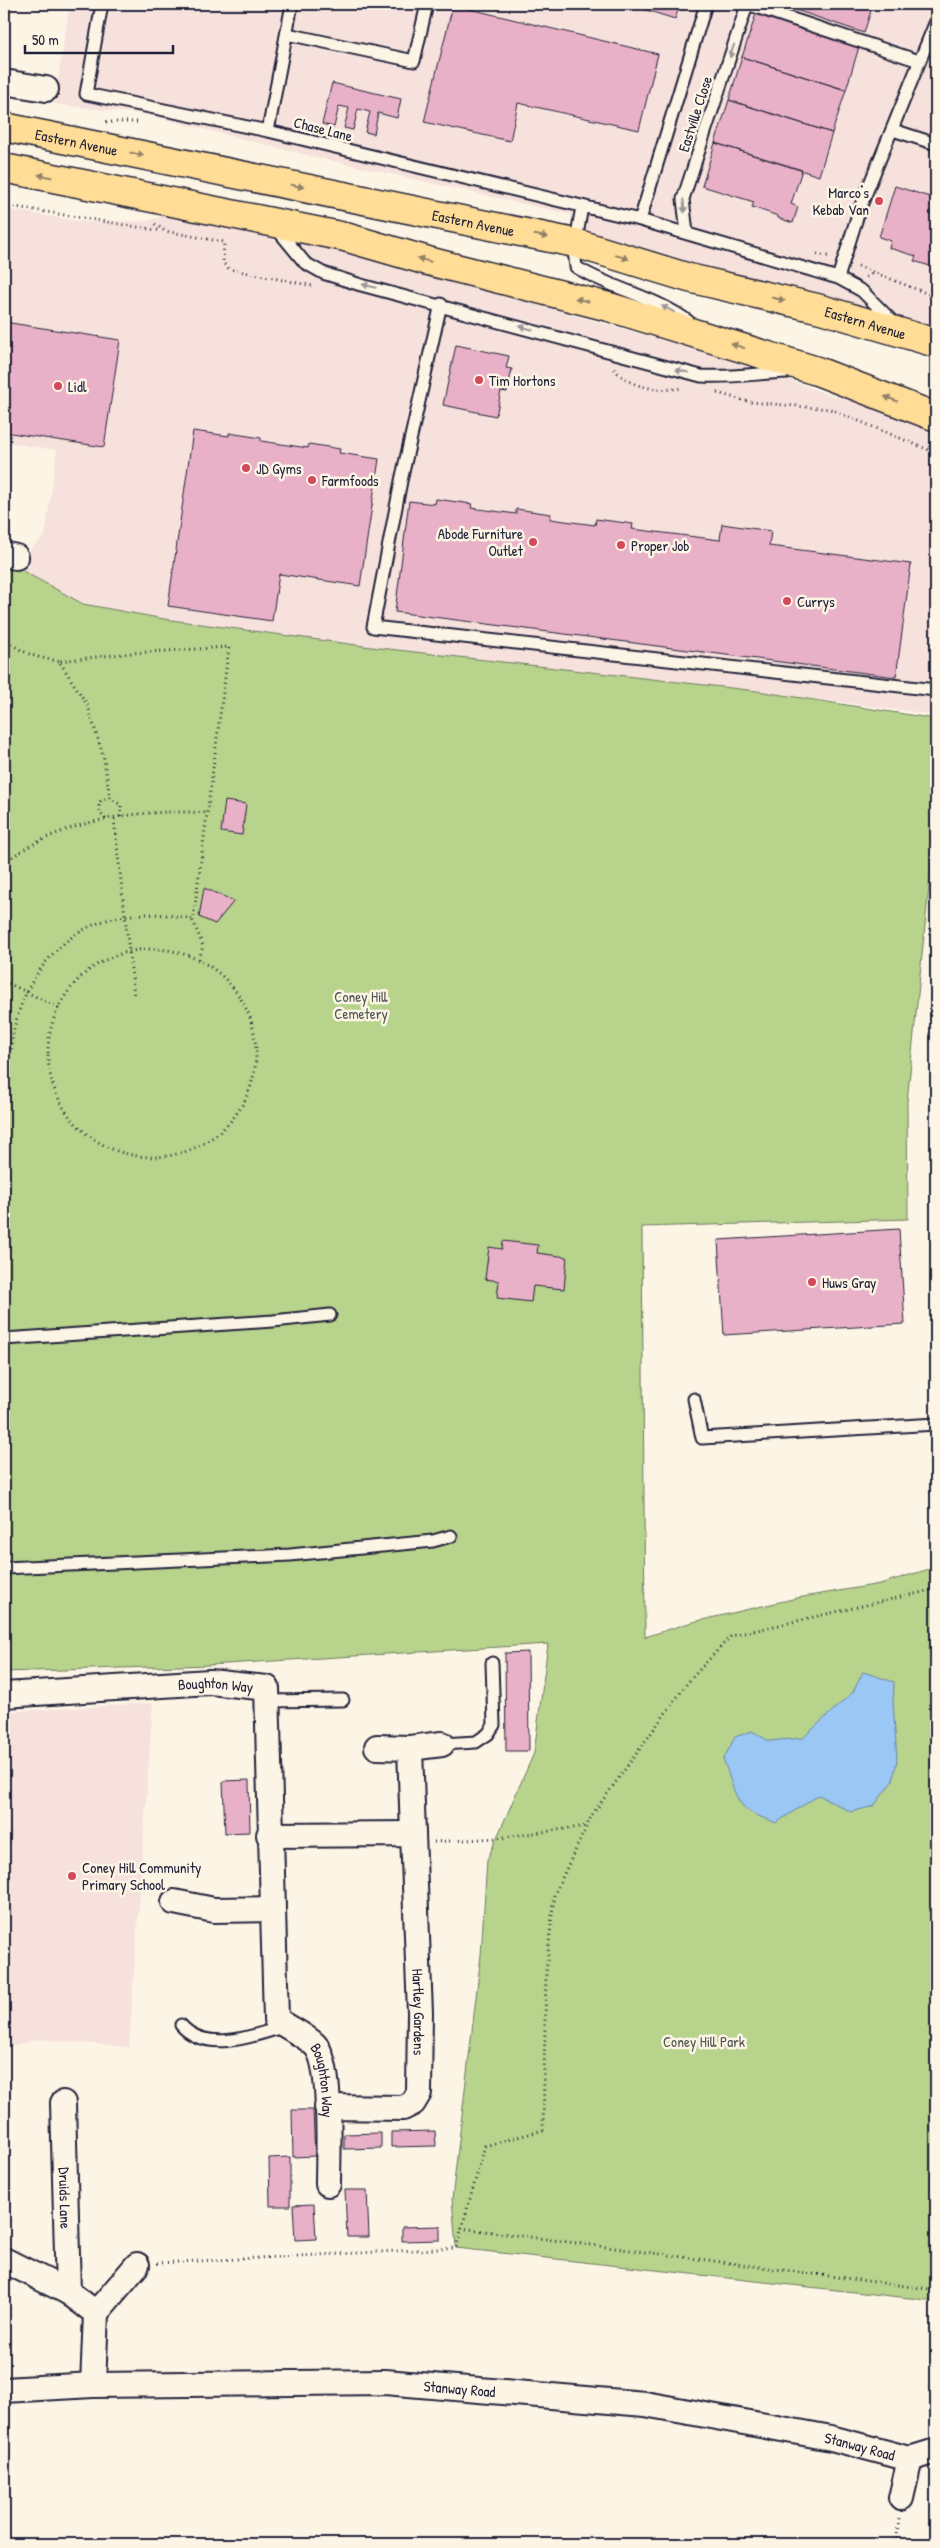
<svg xmlns="http://www.w3.org/2000/svg" width="940" height="2548" font-family="'Patrick Hand',sans-serif">
  <style>
    .built { fill: #f6e1dc }
    .green { fill: #b8d38b; stroke: #6d7a63 }
    .water { fill: #9bc7f4; stroke: #6b85aa }
    .building { fill: #e9b1c7; stroke: #22223b }
    .lines { fill: none; stroke-linecap: round; stroke-linejoin: round }
    .lane-casing { stroke: #22223b; stroke-width: 15 }
    .street-casing { stroke: #22223b; stroke-width: 28 }
    .highway-casing { stroke: #22223b; stroke-width: 31 }
    .path { stroke: #22223b; stroke-width: 3; stroke-dasharray: 1 4; stroke-linecap: butt }
    .lane { stroke: #fcf5e5; stroke-width: 11 }
    .street { stroke: #fcf5e5; stroke-width: 24 }
    .highway { stroke: #ffdd96; stroke-width: 28 }
    .oneway { fill: #9a9698 }
    .oneway2 { fill: #908068 }
    .poi-dot { fill: #d1495b; stroke: #fcf5e5; stroke-width: 2 }
    .labels { text-anchor: middle; dominant-baseline: central; stroke-width: 5; stroke-linejoin: round; paint-order: stroke }
    .street-label { font-size: 15px; fill: #22223b; stroke: #fcf5e5 }
    .poi-label { font-size: 15px; fill: #22223b; stroke: #fcf5e5; text-anchor: start }
    .park-label { font-size: 15px; fill: #4f5753; stroke: #fcf5e5 }
  </style>
  <rect width="100%" height="100%" fill="#fcf5e5"/>
  <filter id="ink" filterUnits="userSpaceOnUse"><feTurbulence type="fractalNoise" baseFrequency=".02" numOctaves="2"/><feDisplacementMap in="SourceGraphic" scale="10" xChannelSelector="R" yChannelSelector="G"/><feConvolveMatrix kernelMatrix="1 2 1 2 8 2 1 2 1" color-interpolation-filters="sRGB"/></filter>
  <g filter="url(#ink)">
    <path class="built" d="M70,4H936V343L575,243L572,215L311,156L147,115L54,104Z
      M4,209L85,222L147,221L171,213L310,242L734,360L832,396L864,403L936,435V715L757,691L371,647L164,619L83,604L21,570L25,554L45,536L57,450L4,442Z
      M153,1703L129,2047L40,2039L4,2048V1712Z"/>
    <path class="green" d="M4,566L21,570L83,604L164,619L371,647L757,691L936,719V818L907,1102L908,1219L642,1227L645,1637L689,1623L797,1598L880,1584L936,1567V2301L456,2248L452,2199L481,1955L487,1860L534,1753L548,1644L209,1665L4,1672Z"/>
    <path class="water" d="M863,1672L894,1682L893,1703L897,1760L893,1780L874,1806L851,1812L819,1795L776,1823C768,1819 758,1817 750,1812C733,1802 731,1776 723,1760L735,1737L752,1731L769,1741L803,1738L853,1692Z"/>
    <path class="building" d="M627,4H680L675,19Z
      M778,4H873L864,33Z
      M453,5L658,54L639,130L518,103L510,141L424,122Z
      M756,14L859,47L846,90L742,57Z
      M742,57L846,90L832,133L729,100Z
      M332,83L401,99L397,118L378,113L374,134L365,132L370,112L358,109L353,130L344,128L349,108L339,106L334,127L322,124Z
      M729,100L832,133L819,176L715,143Z
      M715,143L802,170L791,204L798,207L793,223L778,218V216L752,207L754,202L702,186Z
      M895,186L936,199V256L934,255L930,266L914,261L916,256L889,248L891,241L879,237Z
      M4,322L120,340L104,447L4,432Z
      M456,345L509,356L506,368L512,369L507,392L501,391L496,416L443,405Z
      M193,431L229,436V433L261,438V441L308,448L309,444L340,449L339,453L379,459L360,586L279,574L272,621L168,606Z
      M436,499L472,504L471,508L516,514V509L551,514L550,519L595,525L596,519L633,524L632,529L720,540L722,524L771,531L769,546L911,564L896,677L395,612L409,501L435,504Z
      M225,801L246,804L242,835L221,832Z
      M204,888L234,901L215,924L199,917Z
      M899,1229L905,1324L724,1335L718,1240Z
      M503,1241L538,1245L537,1253L567,1257L564,1289L533,1286L531,1302L497,1298L499,1281L485,1279L489,1247L502,1249Z
      M528,1652L529,1751H506L505,1653Z
      M249,1780L250,1832L225,1833L223,1781Z
      M292,2110H313L315,2156L293,2157Z
      M435,2131L436,2146L391,2147V2132Z
      M381,2133V2148L344,2149V2134Z
      M290,2157V2206H270L269,2158Z
      M345,2190H367L369,2237H347Z
      M314,2204L316,2239L295,2240L293,2205Z
      M440,2226V2240L402,2241V2227Z"/>
    <g class="lines">
      <g class="lane-casing">
        <path id="lane" d="M102,4L86,94L268,131L640,220L838,278L862,291L894,323
          M747,4L919,61
          M287,34L414,61L427,4
          M893,130L936,144
          M268,131L292,4
          M582,207L574,251L576,267C611,289 654,296 688,321
          M640,220L706,4
          M277,229L305,263L323,273L361,285L701,376C730,378 759,373 788,372
          M687,233L683,199L747,5
          M838,278L860,208L936,21
          M441,304L401,481L373,627L936,690
          M4,1339L273,1321L330,1315
          M694,1399L702,1438L936,1424
          M4,1568L290,1555L433,1541L451,1536
          M267,1701L343,1700
          M442,1744L476,1742L488,1734L494,1725L492,1663
          M181,2025C206,2054 254,2036 285,2026"/>
      </g>
      <g class="street-casing">
        <g id="street">
          <path d="M4,82L46,89"/>
          <path d="M4,554L16,557"/>
          <path id="s1" d="M4,1695L210,1682L267,1688L276,2019C288,2028 305,2035 315,2045C333,2064 328,2156 328,2184"/>
          <path d="M377,1747L410,1748L442,1744"/>
          <path d="M410,1748L413,1834"/>
          <path id="s2" d="M269,1835L413,1834L420,2013L419,2093L413,2103L403,2108L327,2107"/>
          <path d="M174,1902L214,1910L272,1909"/>
          <path id="s3" d="M63,2103L68,2292L96,2313L93,2385"/>
          <path d="M4,2260L68,2292"/>
          <path d="M96,2313L137,2265"/>
          <path id="s4" d="M4,2390L93,2385L385,2382L645,2404L831,2438L910,2459"/>
          <path d="M910,2459L936,2451"/>
          <path d="M901,2498L910,2459"/>
        </g>
      </g>
      <g class="highway-casing">
        <g id="highway">
          <path id="s5" d="M4,127L575,243L689,278L821,309L936,343"/>
          <path d="M4,168L345,237L428,261L609,307L817,371L936,417"/>
        </g>
      </g>
      <path class="path" d="M106,122H137
        M4,205L162,231
        M155,224L165,231L224,242L223,263L229,269L313,286
        M817,254L831,257
        M858,266L936,297
        M866,277L873,273
        M614,369C630,388 659,392 682,388
        M717,393L750,402L830,409L936,453
        M4,641L6,639C22,654 38,658 59,661
        M110,798L104,759L88,706L59,661L132,653L229,647L193,921L203,946L199,960
        M106,819C99,813 97,808 101,800L110,798L121,805V817
        M114,819L134,995
        M4,863C60,820 139,808 208,813
        M48 1053a104 104 0 1 1 208 0a104 104 0 1 1-208 0Z
        M4,981L59,1008
        M933,1031L936,1030
        M4,1051L11,1052C15,989 58,925 125,916C148,912 171,915 194,919
        M434,1842L497,1838L587,1826
        M461,2228L936,2290
        M157,2263L456,2248L485,2146L543,2130L546,1973L554,1895L592,1815L688,1682L731,1636L936,1589
        M896,2544L899,2518"/>
      <use href="#lane" class="lane"/>
      <use href="#street" class="street"/>
      <use href="#highway" class="highway"/>
    </g>
    <defs><path id="oneway-solid" d="M-6-.8H1V-3.2L6.5 0L1 3.2V.8H-6Z" transform="scale(1.25)"/></defs>
    <g class="oneway">
      <use href="#oneway-solid" transform="translate(732 51) rotate(108)"/>
      <use href="#oneway-solid" transform="translate(684 206) rotate(85)"/>
      <use href="#oneway-solid" transform="translate(369 286) rotate(-166)"/>
      <use href="#oneway-solid" transform="translate(668 309) rotate(-154)"/>
      <use href="#oneway-solid" transform="translate(526 328) rotate(-166)"/>
      <use href="#oneway-solid" transform="translate(682 371) rotate(-166)"/>
    </g>
    <g class="oneway2">
      <use href="#oneway-solid" transform="translate(137 154) rotate(11)"/>
      <use href="#oneway-solid" transform="translate(45 176) rotate(-169)"/>
      <use href="#oneway-solid" transform="translate(297 186) rotate(11)"/>
      <use href="#oneway-solid" transform="translate(541 236) rotate(11)"/>
      <use href="#oneway-solid" transform="translate(622 257) rotate(17)"/>
      <use href="#oneway-solid" transform="translate(424 260) rotate(-164)"/>
      <use href="#oneway-solid" transform="translate(778 299) rotate(13)"/>
      <use href="#oneway-solid" transform="translate(582 300) rotate(-166)"/>
      <use href="#oneway-solid" transform="translate(738 346) rotate(-162)"/>
      <use href="#oneway-solid" transform="translate(891 399) rotate(-159)"/>
    </g>
  </g>
  <g class="poi-dot">
    <circle cx="879" cy="201" r="5"/>
    <circle cx="479" cy="380" r="5"/>
    <circle cx="58" cy="386" r="5"/>
    <circle cx="246" cy="468" r="5"/>
    <circle cx="312" cy="480" r="5"/>
    <circle cx="533" cy="542" r="5"/>
    <circle cx="621" cy="545" r="5"/>
    <circle cx="787" cy="601" r="5"/>
    <circle cx="812" cy="1282" r="5"/>
    <circle cx="72" cy="1876" r="5"/>
  </g>
  <g class="labels">
    <g class="street-label">
      <text transform="translate(695 114) rotate(-72)">Eastville Close</text>
      <text transform="translate(323 129) rotate(14)">Chase Lane</text>
      <text stroke="none"><textPath href="#s5" startOffset="74">Eastern Avenue</textPath></text>
      <text stroke="none"><textPath href="#s5" startOffset="479">Eastern Avenue</textPath></text>
      <text stroke="none"><textPath href="#s5" startOffset="884">Eastern Avenue</textPath></text>
      <text stroke="none"><textPath href="#s1" startOffset="212">Boughton Way</textPath></text>
      <text stroke="none"><textPath href="#s2" startOffset="322">Hartley Gardens</textPath></text>
      <text stroke="none"><textPath href="#s1" startOffset="679">Boughton Way</textPath></text>
      <text stroke="none"><textPath href="#s3" startOffset="95">Druids Lane</textPath></text>
      <text stroke="none"><textPath href="#s4" startOffset="456">Stanway Road</textPath></text>
      <text stroke="none"><textPath href="#s4" startOffset="861">Stanway Road</textPath></text>
    </g>
    <g class="poi-label">
      <text x="869" y="192" text-anchor="end">Marco's<tspan x="869" dy="17">Kebab Van</tspan></text>
      <text x="489" y="380">Tim Hortons</text>
      <text x="68" y="386">Lidl</text>
      <text x="256" y="468">JD Gyms</text>
      <text x="322" y="480">Farmfoods</text>
      <text x="523" y="533" text-anchor="end">Abode Furniture<tspan x="523" dy="17">Outlet</tspan></text>
      <text x="631" y="545">Proper Job</text>
      <text x="797" y="601">Currys</text>
      <text x="822" y="1282">Huws Gray</text>
      <text x="82" y="1867">Coney Hill Community<tspan x="82" dy="17">Primary School</tspan></text>
    </g>
    <g class="park-label">
      <text x="361" y="996">Coney Hill<tspan x="361" dy="17">Cemetery</tspan></text>
      <text x="704" y="2041">Coney Hill Park</text>
    </g>
  </g>
  <rect width="940" height="2548" fill="none" stroke="#fcf5e5" stroke-width="20"/>
  <rect x="10" y="10" width="920" height="2528" fill="none" stroke="#22223b" stroke-width="2" filter="url(#ink)"/>
  <path d="M25 45v8h148v-8" fill="none" stroke="#22223b" stroke-width="2.5"/>
  <text x="32" y="45" font-size="15" fill="#22223b" stroke="#fcf5e5" stroke-width="4" paint-order="stroke">50 m</text>
</svg>
